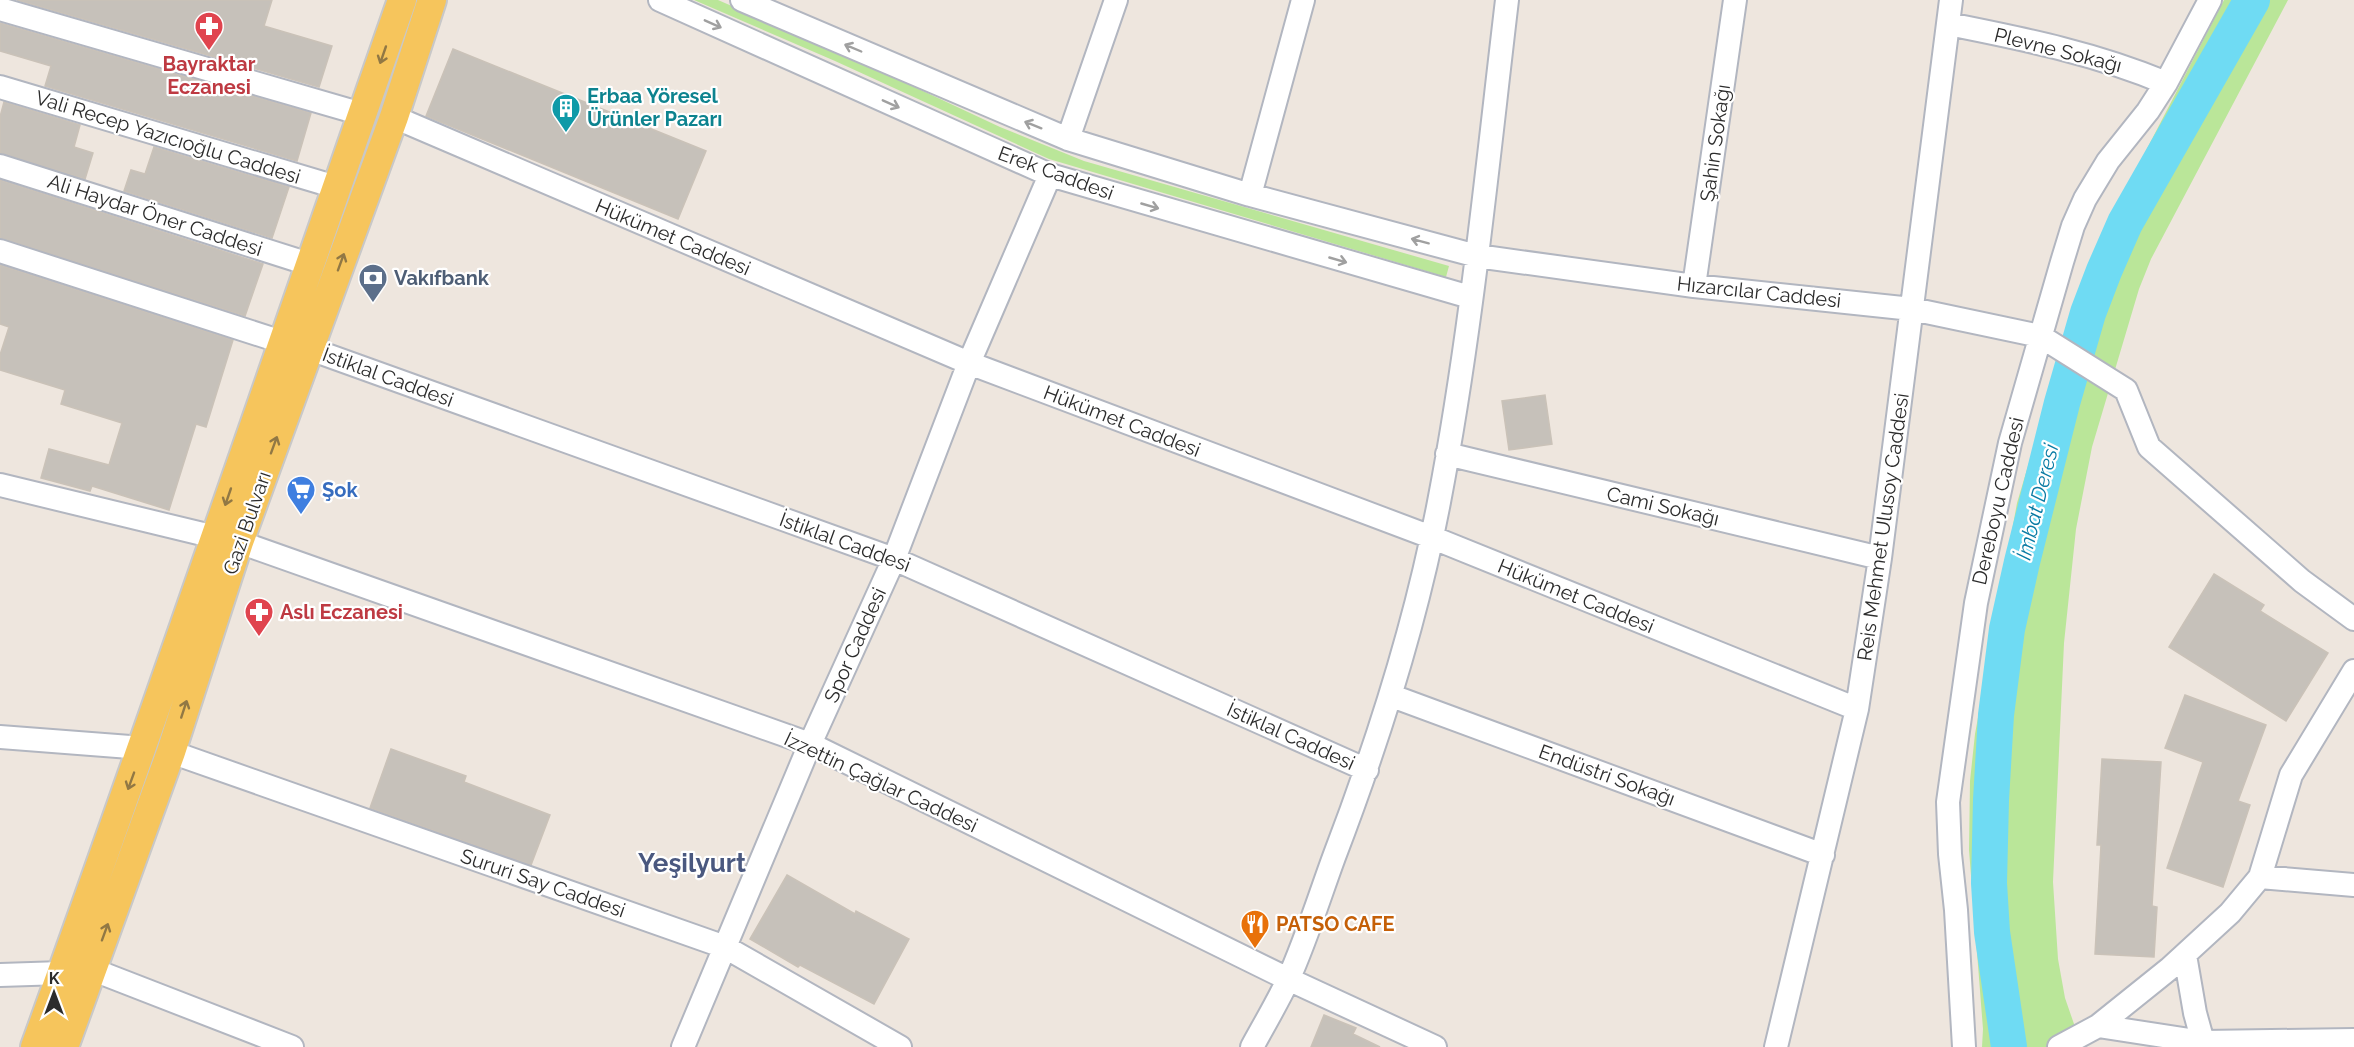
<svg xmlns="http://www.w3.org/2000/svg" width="2354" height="1047" font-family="Raleway,sans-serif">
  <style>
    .green { fill: #bae699 }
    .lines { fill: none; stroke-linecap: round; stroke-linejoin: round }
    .river { stroke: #6fdbf3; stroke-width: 36 }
    .building { fill: #c6c1ba; stroke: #cac2b8; stroke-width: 1.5 }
    .minor-casing { stroke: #b2b6c0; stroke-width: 26 }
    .major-casing { stroke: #c8c8c8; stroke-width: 32 }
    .minor { stroke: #fff; stroke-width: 22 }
    .major { stroke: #f6c55c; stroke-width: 28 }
    .oneway { stroke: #a0a0a0 }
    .oneway2 { stroke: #917844 }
    .labels { text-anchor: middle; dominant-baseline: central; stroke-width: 4.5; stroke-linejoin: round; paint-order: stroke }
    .street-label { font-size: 20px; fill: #2c2c2c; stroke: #fff }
    .health-label { font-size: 20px; font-weight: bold; fill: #be3a42; stroke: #fff }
    .culture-label { font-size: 20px; font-weight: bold; fill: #0d838f; stroke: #fff; text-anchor: start }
    .service-label { font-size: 20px; font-weight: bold; fill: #4e5e75; stroke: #fff; text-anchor: start }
    .shop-label { font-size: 20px; font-weight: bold; fill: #366cbe; stroke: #fff; text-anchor: start }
    .food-label { font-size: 20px; font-weight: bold; fill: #c56008; stroke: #fff; text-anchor: start }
    .water-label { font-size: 21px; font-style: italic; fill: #097ba4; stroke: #fff }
    .district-label { font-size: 26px; font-weight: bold; fill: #4a587f; stroke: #fff }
  </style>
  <rect width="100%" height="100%" fill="#eee6de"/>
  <path class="green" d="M694,0H718L861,62L1000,127L1084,161L1449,266L1446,277L1049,159L835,61Z
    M2224,0H2288L2151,259L2139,289L2092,447L2076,529L2064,643L2053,882L2058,959L2065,998L2082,1047H1982L1983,1029L1969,850L1970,781L1975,734L2017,503L2080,291L2096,247Z"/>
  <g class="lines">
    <path class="river" d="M2009,1047L1992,932L1989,883L1991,800L1996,715L2007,629L2022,562L2062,403L2088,313L2104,271L2125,223L2252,0"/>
  </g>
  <path class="building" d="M17,0H272L264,26L332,46L319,87Z
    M0,23L311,113L297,161L45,86L51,66L0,51Z
    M453,49L706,151L678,219L426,116Z
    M4,102L80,125L74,147L93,153L85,179L0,153V117Z
    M154,147L289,187L272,238L124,191L131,170L145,174Z
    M0,180L263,264L245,316L0,238Z
    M0,265L233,340L206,427L196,424L169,510L92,486L90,491L41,478L49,449L109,465L122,423L61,404L65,390L0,370V355L9,327L0,324Z
    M1545,395L1552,444L1509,450L1502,401Z
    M2214,574L2264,605L2260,611L2328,653L2286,721L2169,647Z
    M2185,695L2266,725L2238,801L2250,805L2223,887L2167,868L2203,762L2165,748Z
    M391,749L466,776L464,782L550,815L531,865L370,808Z
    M2102,759L2161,762L2152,906L2157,907L2154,957L2095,954L2101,845H2097Z
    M787,875L855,914L856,911L909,939L874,1004L800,965L798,967L750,939Z
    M1324,1015L1356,1028L1353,1034L1380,1047H1311Z"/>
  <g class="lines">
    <g class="minor-casing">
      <path id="minor" d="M660,0L1050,175L1470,297
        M742,0L1068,139L1250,195L1477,256L1694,286L1912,309L2040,336L2126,390L2149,447L2302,581L2354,619
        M0,9L362,114
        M1948,24C2023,39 2095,53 2166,83
        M0,87L336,187
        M394,117L969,363L1431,537L1857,709
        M1068,139L1116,0
        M0,166L309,264
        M1250,195L1303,0
        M0,251L282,342
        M1694,286L1735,0
        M310,349L894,559L1367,770
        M1447,454L1880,558
        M0,485L215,537
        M239,542L810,744L1288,979L1435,1047
        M1392,696L1823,855
        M0,737L143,748
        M171,752L725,947L900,1047
        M2260,877L2354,885
        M2185,955L2195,1013L2203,1042L2217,1046
        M91,969L292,1047
        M0,975L62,973
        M2098,1026L2203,1042L2354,1040
        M683,1047L810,744L894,559L969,363L1050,175
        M1252,1047C1264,1025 1277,1003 1288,980C1306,940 1319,898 1334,857C1378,742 1416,623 1439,502C1471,336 1487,168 1507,0
        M1776,1047L1857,709L1880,558L1951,0
        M1964,1047L1956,910L1950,854L1948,802L1976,603L2010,443L2062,262L2073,226L2085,199L2108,161L2148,111L2166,83L2210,0
        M2059,1047L2098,1026L2169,969L2230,913L2260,877L2291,775L2354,671"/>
    </g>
    <g class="major-casing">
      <path id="major" d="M35,1047C161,699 280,349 402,0
        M64,1047L171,752L239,542L394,117L432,0"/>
    </g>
    <use href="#minor" class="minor"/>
    <use href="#major" class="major"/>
  </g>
  <defs><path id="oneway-shaft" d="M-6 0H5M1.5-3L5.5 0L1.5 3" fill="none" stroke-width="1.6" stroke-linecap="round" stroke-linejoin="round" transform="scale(1.5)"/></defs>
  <g class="oneway">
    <use href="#oneway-shaft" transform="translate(713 24) rotate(24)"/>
    <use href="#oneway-shaft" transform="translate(853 48) rotate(-157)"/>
    <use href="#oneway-shaft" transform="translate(891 104) rotate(24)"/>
    <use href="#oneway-shaft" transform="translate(1033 125) rotate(-158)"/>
    <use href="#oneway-shaft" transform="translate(1150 206) rotate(16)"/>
    <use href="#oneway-shaft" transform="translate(1420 241) rotate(-165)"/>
    <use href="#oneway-shaft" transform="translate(1338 260) rotate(16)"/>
  </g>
  <g class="oneway2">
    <use href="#oneway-shaft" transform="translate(383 55) rotate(109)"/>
    <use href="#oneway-shaft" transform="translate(341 262) rotate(-70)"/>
    <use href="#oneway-shaft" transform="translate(274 445) rotate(-70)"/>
    <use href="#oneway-shaft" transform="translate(228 497) rotate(109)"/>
    <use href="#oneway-shaft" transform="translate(184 709) rotate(-72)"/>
    <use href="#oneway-shaft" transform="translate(131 781) rotate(110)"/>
    <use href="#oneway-shaft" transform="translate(105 932) rotate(-70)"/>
  </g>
  <defs>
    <g id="pharmacy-pin" transform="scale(1.5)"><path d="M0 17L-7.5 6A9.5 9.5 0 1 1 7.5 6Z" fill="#e0444e" stroke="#fff"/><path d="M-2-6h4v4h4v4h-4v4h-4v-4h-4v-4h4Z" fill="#fff"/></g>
    <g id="building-pin" transform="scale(1.5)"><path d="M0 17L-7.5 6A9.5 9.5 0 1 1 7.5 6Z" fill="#0f9aa8" stroke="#fff"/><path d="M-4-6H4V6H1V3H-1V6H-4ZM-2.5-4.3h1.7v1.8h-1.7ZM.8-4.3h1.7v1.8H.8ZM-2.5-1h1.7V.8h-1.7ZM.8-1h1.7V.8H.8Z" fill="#fff"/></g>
    <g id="bank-pin" transform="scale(1.5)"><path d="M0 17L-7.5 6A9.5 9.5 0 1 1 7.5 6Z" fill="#5c6f8a" stroke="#fff"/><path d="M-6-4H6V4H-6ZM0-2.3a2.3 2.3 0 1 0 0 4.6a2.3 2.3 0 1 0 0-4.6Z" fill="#fff"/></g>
    <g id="supermarket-pin" transform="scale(1.5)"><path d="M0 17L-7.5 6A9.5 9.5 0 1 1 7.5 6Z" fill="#3f7fe0" stroke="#fff"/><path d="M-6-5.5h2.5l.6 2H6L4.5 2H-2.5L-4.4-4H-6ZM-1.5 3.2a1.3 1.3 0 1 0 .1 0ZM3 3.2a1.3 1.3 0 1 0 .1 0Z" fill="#fff"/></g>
    <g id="restaurant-pin" transform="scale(1.5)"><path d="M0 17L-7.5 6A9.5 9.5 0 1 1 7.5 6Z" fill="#e8710a" stroke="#fff"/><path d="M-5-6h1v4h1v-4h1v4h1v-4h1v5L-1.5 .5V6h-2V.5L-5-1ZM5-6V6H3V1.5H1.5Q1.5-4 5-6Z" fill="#fff"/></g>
  </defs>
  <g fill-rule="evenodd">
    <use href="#pharmacy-pin" x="209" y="26"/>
    <use href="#building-pin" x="566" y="108"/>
    <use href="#bank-pin" x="373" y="278"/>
    <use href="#supermarket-pin" x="301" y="490"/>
    <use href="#pharmacy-pin" x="259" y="612"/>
    <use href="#restaurant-pin" x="1255" y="924"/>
  </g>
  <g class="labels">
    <g class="street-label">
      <text transform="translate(2058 50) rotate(14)">Plevne Sokağı</text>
      <text transform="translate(168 137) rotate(17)">Vali Recep Yazıcıoğlu Caddesi</text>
      <text transform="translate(1715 143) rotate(-82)">Şahin Sokağı</text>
      <text transform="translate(1056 173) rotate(20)">Erek Caddesi</text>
      <text transform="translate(155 215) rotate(18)">Ali Haydar Öner Caddesi</text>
      <text transform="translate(673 237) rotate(23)">Hükümet Caddesi</text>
      <text transform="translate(1759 292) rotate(6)">Hızarcılar Caddesi</text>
      <text transform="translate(388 377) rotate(20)">İstiklal Caddesi</text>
      <text transform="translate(1122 421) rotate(21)">Hükümet Caddesi</text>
      <text transform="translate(1998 501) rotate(-77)">Dereboyu Caddesi</text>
      <text transform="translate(1663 506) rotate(13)">Cami Sokağı</text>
      <text transform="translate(247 523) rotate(-71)">Gazi Bulvarı</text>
      <text transform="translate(1883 527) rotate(-82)">Reis Mehmet Ulusoy Caddesi</text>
      <text transform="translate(845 542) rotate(20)">İstiklal Caddesi</text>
      <text transform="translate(1576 596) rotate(22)">Hükümet Caddesi</text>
      <text transform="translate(855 645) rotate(-66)">Spor Caddesi</text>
      <text transform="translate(1291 736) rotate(24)">İstiklal Caddesi</text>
      <text transform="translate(1607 775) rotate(20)">Endüstri Sokağı</text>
      <text transform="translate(881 782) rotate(25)">İzzettin Çağlar Caddesi</text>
      <text transform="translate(543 883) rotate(19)">Sururi Say Caddesi</text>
    </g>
    <g class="health-label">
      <text x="209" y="64">Bayraktar<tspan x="209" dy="23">Eczanesi</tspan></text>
      <text x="280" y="612" text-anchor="start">Aslı Eczanesi</text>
    </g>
    <g class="culture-label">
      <text x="587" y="96">Erbaa Yöresel<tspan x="587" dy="23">Ürünler Pazarı</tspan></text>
    </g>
    <g class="service-label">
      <text x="394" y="278">Vakıfbank</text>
    </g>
    <g class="shop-label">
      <text x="322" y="490">Şok</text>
    </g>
    <g class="food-label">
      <text x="1276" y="924">PATSO CAFE</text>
    </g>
    <g class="water-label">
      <text transform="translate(2037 502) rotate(-76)">İmbat Deresi</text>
    </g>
    <g class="district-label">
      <text x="692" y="863">Yeşilyurt</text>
    </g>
  </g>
  <g transform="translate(54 993)" stroke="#ffffff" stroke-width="4.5" paint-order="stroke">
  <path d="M0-4.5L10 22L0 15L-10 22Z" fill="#2c2c2c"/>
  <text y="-9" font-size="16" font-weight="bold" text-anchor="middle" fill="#2c2c2c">K</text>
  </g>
</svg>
